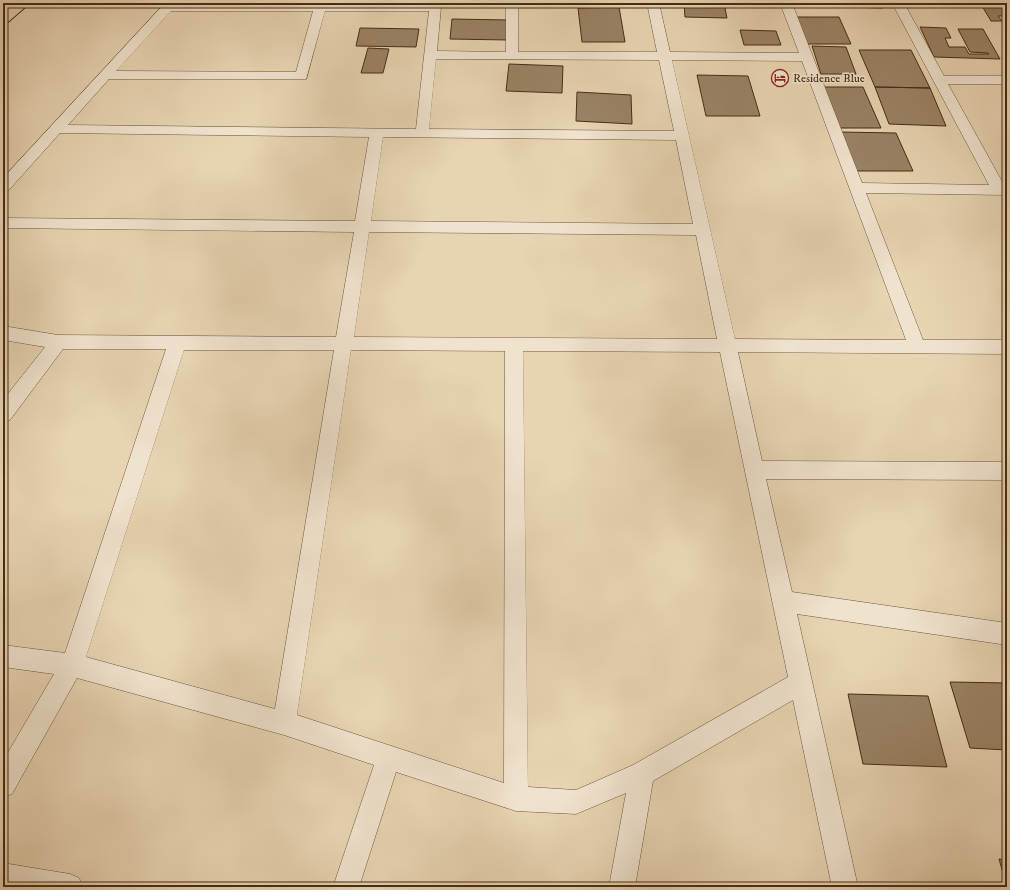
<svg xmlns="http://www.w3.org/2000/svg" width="1010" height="890" font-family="'IM FELL DW Pica',serif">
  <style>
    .building { fill: #9a8367; stroke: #462c15 }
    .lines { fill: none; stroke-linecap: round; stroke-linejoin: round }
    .street-casing { stroke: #6e563c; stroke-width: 1 }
    .highway-casing { stroke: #462c15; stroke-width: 2 }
    .street { fill: #f0e3ce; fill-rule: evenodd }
    .highway { fill: #e8d4b3; fill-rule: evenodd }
    .labels { text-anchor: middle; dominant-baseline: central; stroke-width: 3; stroke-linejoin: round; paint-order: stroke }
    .far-poi-label { font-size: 12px; fill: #462c15; stroke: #f0e3ce; text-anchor: start }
  </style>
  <rect width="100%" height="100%" fill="#e8d4b3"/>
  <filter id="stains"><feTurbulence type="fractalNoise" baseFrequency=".005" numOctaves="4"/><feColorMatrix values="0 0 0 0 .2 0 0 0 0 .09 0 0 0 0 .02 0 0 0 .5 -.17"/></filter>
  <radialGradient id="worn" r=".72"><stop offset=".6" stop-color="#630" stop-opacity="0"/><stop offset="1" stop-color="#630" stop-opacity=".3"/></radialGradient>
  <path class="building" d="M684,3H724L727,18L685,17Z
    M843,3H881L883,8L845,7Z
    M913,3H945L946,6L914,4Z
    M982,6L1007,7V22L1003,16H998L1002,21H991Z
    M619,7L625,42H582L578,8Z
    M793,17H839L851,44H803Z
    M452,19L509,20L508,40L450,39Z
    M920,27L946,28L951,38H945L949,47H965L969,54H989L988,53L970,52L958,29H983L1000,59L934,57Z
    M360,28L419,29L416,47L356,46Z
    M740,30L776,31L781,45H744Z
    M812,46L846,47L856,74H821Z
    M368,48L389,49L383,73H361Z
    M859,50H911L930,88L875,87Z
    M509,64L563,66L562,93L506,91Z
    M697,75L748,76L760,116H706Z
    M823,87H863L881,128H839Z
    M875,87L930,88L946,126L889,124Z
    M577,92L631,95L632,124L576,121Z
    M841,132L896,133L913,171H856Z
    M950,682L1007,683V750L970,748Z
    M848,694L928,696L947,767L863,764Z
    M999,859L1007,860V887Z"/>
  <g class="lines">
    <g class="street-casing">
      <path id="street" d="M165,3H435L441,7L437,51L506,52V3H518V52H657L647,3H659L670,52L799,53L780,3H792L862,183L989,185L892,3H904L944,76H1007V84H948L1004,185H1007V195L866,193L923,340H1007V354L738,352L762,461L1007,462V480L766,479L792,592L1007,623V645L797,614L858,887H832L793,700L653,781L635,887H609L626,793L576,814L516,811L396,772L359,887H333L374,765L284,735L77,678L12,794L3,797V761L54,674L3,667V645L65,653L166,349H63L10,420L3,422V400L45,347L3,340V326L58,335L336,337L354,232L3,228V218L355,221L369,137L60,133L8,191L3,192V178ZM171,11H313L296,72L116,71ZM325,11H429L416,129L68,125L109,79H306ZM436,59L659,60L674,131L429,129ZM672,60L802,61L906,340L735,339ZM383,137L676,140L693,224L371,221ZM369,232L696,235L717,339L354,337ZM184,350H334L275,709L86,657ZM351,350L505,351L504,783L297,715ZM523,351L720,352L788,677L633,765L576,790L528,787Z
        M3,863L70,874L79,878L83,887H3Z"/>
    </g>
    <g class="highway-casing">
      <path id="highway" d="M15,3H30L8,22L3,23V12Z"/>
    </g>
    <use href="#street" class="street"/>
    <use href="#highway" class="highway"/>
  </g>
  <defs>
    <g id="hotel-ring" transform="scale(0.9)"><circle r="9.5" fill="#f0e3ce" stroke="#8f2418" stroke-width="1.5"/><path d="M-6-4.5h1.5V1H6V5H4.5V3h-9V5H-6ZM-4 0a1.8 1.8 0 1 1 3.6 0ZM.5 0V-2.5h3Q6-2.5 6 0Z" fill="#8f2418"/></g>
  </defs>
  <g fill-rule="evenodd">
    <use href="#hotel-ring" x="780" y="78"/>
  </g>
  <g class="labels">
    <g class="far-poi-label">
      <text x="793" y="78">Residence Blue</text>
    </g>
  </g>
  <rect width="1010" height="890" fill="none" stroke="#e8d4b3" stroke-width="16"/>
  <rect x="4" y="4" width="1002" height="882" fill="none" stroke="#462c15" stroke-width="2"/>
  <rect x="8" y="8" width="994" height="874" fill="none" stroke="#462c15"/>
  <rect width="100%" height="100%" filter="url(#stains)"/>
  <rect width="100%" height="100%" fill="url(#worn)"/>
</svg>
